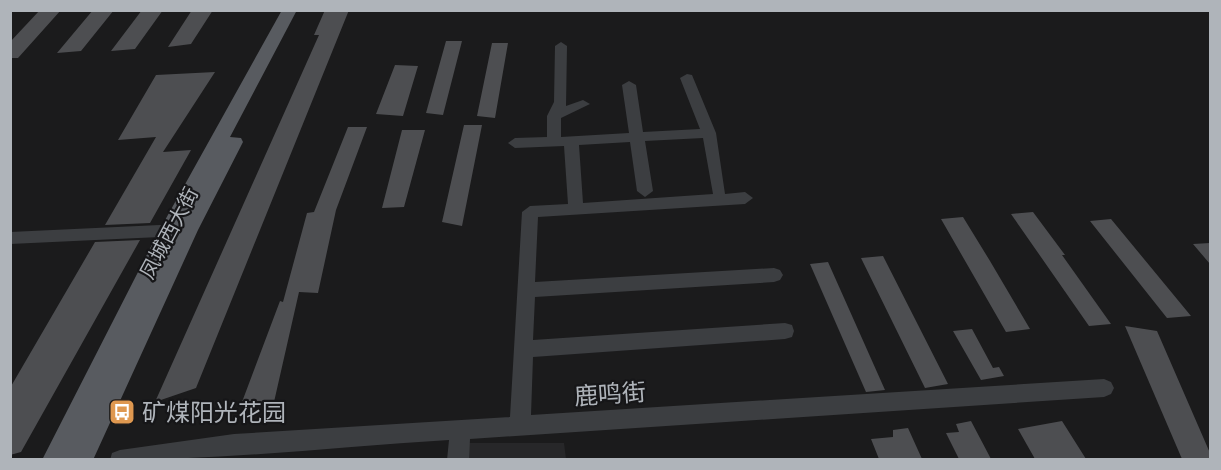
<svg xmlns="http://www.w3.org/2000/svg" width="1221" height="470" font-family="Poppins,'Noto Sans SC',sans-serif">
  <style>
    .built { fill: #272729 }
    .building { fill: #4d4e51 }
    .lines { fill: none; stroke-linecap: round; stroke-linejoin: round }
    .minor { fill: #3c3e41; fill-rule: evenodd }
    .major { fill: #585b60; fill-rule: evenodd }
    .labels { text-anchor: middle; dominant-baseline: central; stroke-width: 4.5; stroke-linejoin: round; paint-order: stroke }
    .street-label { font-size: 20px; fill: #afb4ba; stroke: #161618 }
    .near-street-label { font-size: 24px; fill: #afb4ba; stroke: #161618 }
    .near-poi-label { font-size: 24px; fill: #afb4ba; stroke: #161618; text-anchor: start }
  </style>
  <rect width="100%" height="100%" fill="#1b1b1c"/>
  <path class="built" d="M467,443H564L566,459L467,460Z"/>
  <path class="building" d="M40,10H61L18,58H10V42Z
    M93,10H114L81,51L57,53Z
    M142,10H163L135,49L111,51Z
    M192,10H213L191,44L168,47Z
    M325,10H349L196,388L155,402L319,35H314Z
    M446,41H462L443,115L426,113Z
    M492,43H508L495,118L477,116Z
    M395,65L418,66L403,116L376,114Z
    M215,72L163,152L191,150L150,223L105,225L156,137L118,140L156,75Z
    M464,125H482L462,226L442,222Z
    M348,127H367L336,210L318,293L299,292L274,402H242L280,301L283,302L307,213L314,212Z
    M402,130H425L404,207L382,208Z
    M1033,212L1065,255H1062L1111,324L1089,326L1011,214Z
    M963,217L990,261L1030,329L1006,332L941,219Z
    M1111,219L1191,316L1167,318L1090,221Z
    M140,240L21,452L10,455V388L95,242Z
    M1210,243V264L1193,244Z
    M883,256L948,384L925,388L861,258Z
    M828,262L885,390L866,392L810,264Z
    M1125,326L1157,331L1210,453V459H1182Z
    M972,329L993,368L999,367L1004,376L981,380L953,331Z
    M971,421L991,459H959L946,433L959,432L956,424Z
    M1062,421L1086,459H1035L1018,429Z
    M908,428L922,459H879L871,439L893,437V430Z"/>
  <g class="lines">
    <path class="minor" d="M561,42L567,46L566,106L583,100L590,104L561,118V137L629,133L622,85L629,81L636,85L643,132L700,129L680,78L687,74L692,75L716,133L725,194L745,192L753,198L745,204L538,217L535,282L774,268L780,270L783,275L780,280L774,282L535,297L533,340L785,323L792,325L794,331L792,337L785,339L533,357L531,415L1104,379L1111,382L1114,388L1111,394L1104,397L470,439L469,460H447L449,440C336,447 223,460 110,460L112,453L120,450L234,434L510,417L522,212L530,206L568,204L564,146L515,148L508,143L515,138L547,137V116L554,102L555,46ZM703,138L713,194L583,203L579,145L630,142L637,191L645,197L653,191L645,141Z
      M181,224L189,230L181,236L10,244V232Z"/>
    <path class="major" d="M282,10H297L230,137L241,138L243,142L198,230L93,460H42L159,231Z"/>
  </g>
  <defs>
    <g id="bus-square" transform="scale(1.35)"><rect x="-9" y="-9" width="18" height="18" rx="4" fill="#df9850" stroke="#161618"/><path d="M-5-6H5V4H4V6H2V4H-2V6H-4V4H-5ZM-3.5-4V0h7V-4ZM-3.5 1.2v1.5H-2V1.2ZM2 1.2v1.5H3.5V1.2Z" fill="#fff"/></g>
  </defs>
  <g fill-rule="evenodd">
    <use href="#bus-square" x="122" y="412"/>
  </g>
  <g class="labels">
    <g class="street-label">
      <text transform="translate(169 233) rotate(-62)">凤城西大街</text>
    </g>
    <g class="near-street-label">
      <text transform="translate(610 394) rotate(-4)">鹿鸣街</text>
    </g>
    <g class="near-poi-label">
      <text x="142" y="412">矿煤阳光花园</text>
    </g>
  </g>
  <rect width="1221" height="470" fill="none" stroke="#afb4ba" stroke-width="24"/>
</svg>
